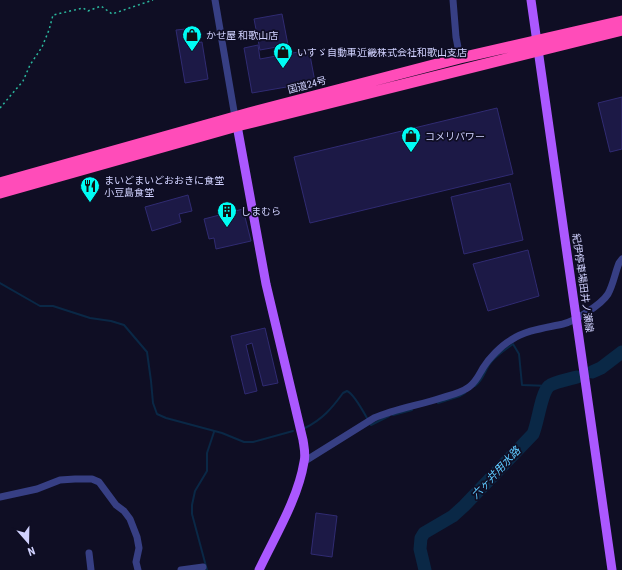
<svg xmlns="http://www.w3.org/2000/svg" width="622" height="570" font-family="'Roboto Condensed','Noto Sans JP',sans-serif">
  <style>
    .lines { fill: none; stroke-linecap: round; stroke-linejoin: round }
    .stream { stroke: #0a2846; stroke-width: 2 }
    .river { stroke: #0a2846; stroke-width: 13 }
    .building { fill: #1c1946; stroke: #302b72 }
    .path { stroke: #2bb89e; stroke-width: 1.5; stroke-dasharray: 2 3; stroke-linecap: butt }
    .minor { stroke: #373f84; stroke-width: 7 }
    .major { stroke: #ab58ff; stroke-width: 9 }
    .highway { stroke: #ff4cb9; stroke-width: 11 }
    .labels { text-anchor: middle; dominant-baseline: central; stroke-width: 3.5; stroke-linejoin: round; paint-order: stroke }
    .poi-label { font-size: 10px; fill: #d1d2ff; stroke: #0f0e24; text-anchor: start }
    .street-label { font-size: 10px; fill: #d1d2ff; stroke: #0f0e24 }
    .water-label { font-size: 11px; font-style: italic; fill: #5fcaff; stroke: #0f0e24 }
  </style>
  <rect width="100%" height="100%" fill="#0f0e24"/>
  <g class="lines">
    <path class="stream" d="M0,283L40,306H53L90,318L111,321L124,325L147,352L151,381L153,403L157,414L166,418L222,433L244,442H253L293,431
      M475,386C483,380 484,373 489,365C495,356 505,350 513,344L519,354L522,385L550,386
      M438,403L460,396L465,393
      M393,415L412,410
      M305,428C323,419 332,408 343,393L347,391C355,394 366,417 371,425L389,416
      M207,570L192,514V505L195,491L207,471V453L214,432"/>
    <path class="river" d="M592,372L601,368L622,352
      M425,570L420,549L421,538L424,533L453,516L464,506L533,434C538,423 541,393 549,386C554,382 570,379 577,377"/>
  </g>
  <path class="building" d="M282,14L288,45L260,50L254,19Z
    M186,29L189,44L202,42L208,79L185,83L176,30Z
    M258,45L260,59L309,50L315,82L252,93L244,48Z
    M622,97V149L610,152L598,103Z
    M497,108L513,174L310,223L294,157Z
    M510,183L523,240L464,254L451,197Z
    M188,195L192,211L179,214L181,222L152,231L145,207Z
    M243,209L251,241L216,249L214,238L209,239L204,219Z
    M528,250L539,296L488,311L473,264Z
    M265,328L278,383L263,386L252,343L246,345L257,391L245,394L231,336Z
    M316,513L337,516L332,557L311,554Z"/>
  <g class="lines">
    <path class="path" d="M0,108L23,81L30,65L42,47L49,30L53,15L83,8L88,11L101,6L112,14L153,0"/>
    <path class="minor" d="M215,0L235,117
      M453,0L456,37L460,58
      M305,461L374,418C394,409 420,405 441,398C451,395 461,393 469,387C476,382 479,375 483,368C489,358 501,346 511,340C526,330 545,328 563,324C575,321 601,305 608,294C613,285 615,273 619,263L622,259
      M0,497L37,489L60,480L75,479H92L99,482L116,505L124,511L130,519L137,537L139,548L136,562L138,570
      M89,553L91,570
      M181,570L203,567"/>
    <path class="major" d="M531,0L612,570
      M236,120L266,284L303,440C304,447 306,455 304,462C298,499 275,536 259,570"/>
    <path class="highway" d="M0,183L249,113L460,58L622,21
      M0,193L237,126L622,30"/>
  </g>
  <defs>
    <g id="shop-pin" transform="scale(1)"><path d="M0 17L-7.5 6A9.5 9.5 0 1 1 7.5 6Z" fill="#00fcf4" stroke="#0f0e24"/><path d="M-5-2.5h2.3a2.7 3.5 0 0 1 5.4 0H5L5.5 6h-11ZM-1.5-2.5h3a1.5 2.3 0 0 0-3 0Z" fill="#111"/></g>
    <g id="restaurant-pin" transform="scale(1)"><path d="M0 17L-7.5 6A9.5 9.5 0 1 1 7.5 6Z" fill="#00fcf4" stroke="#0f0e24"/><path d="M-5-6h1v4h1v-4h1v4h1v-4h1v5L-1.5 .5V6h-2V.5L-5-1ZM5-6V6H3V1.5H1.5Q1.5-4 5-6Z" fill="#111"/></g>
    <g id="building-pin" transform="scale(1)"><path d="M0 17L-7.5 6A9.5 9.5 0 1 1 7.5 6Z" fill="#00fcf4" stroke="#0f0e24"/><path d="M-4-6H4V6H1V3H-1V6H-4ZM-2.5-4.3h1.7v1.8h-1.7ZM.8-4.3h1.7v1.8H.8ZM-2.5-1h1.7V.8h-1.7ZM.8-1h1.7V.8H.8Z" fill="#111"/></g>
  </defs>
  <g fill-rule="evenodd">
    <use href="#shop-pin" x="192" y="35"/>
    <use href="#shop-pin" x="283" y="52"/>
    <use href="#shop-pin" x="411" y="136"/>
    <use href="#restaurant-pin" x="90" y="186"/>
    <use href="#building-pin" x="227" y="211"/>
  </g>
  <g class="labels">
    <g class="poi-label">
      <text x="206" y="35">かせ屋 和歌山店</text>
      <text x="297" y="52">いすゞ自動車近畿株式会社和歌山支店</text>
      <text x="425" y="136">コメリパワー</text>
      <text x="104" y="180">まいどまいどおおきに食堂<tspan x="104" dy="12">小豆島食堂</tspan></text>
      <text x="241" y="211">しまむら</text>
    </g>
    <g class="street-label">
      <text transform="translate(307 85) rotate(-15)">国道24号</text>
      <text transform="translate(583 283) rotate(82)">紀伊停車場田井ノ瀬線</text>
    </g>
    <g class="water-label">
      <text transform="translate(496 473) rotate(-47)">六ヶ井用水路</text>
    </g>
  </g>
  <g transform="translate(28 542) rotate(160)" stroke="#0f0e24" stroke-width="3" paint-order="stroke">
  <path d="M0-3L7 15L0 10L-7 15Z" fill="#d1d2ff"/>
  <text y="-6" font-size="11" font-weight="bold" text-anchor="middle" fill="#d1d2ff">N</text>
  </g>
</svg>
